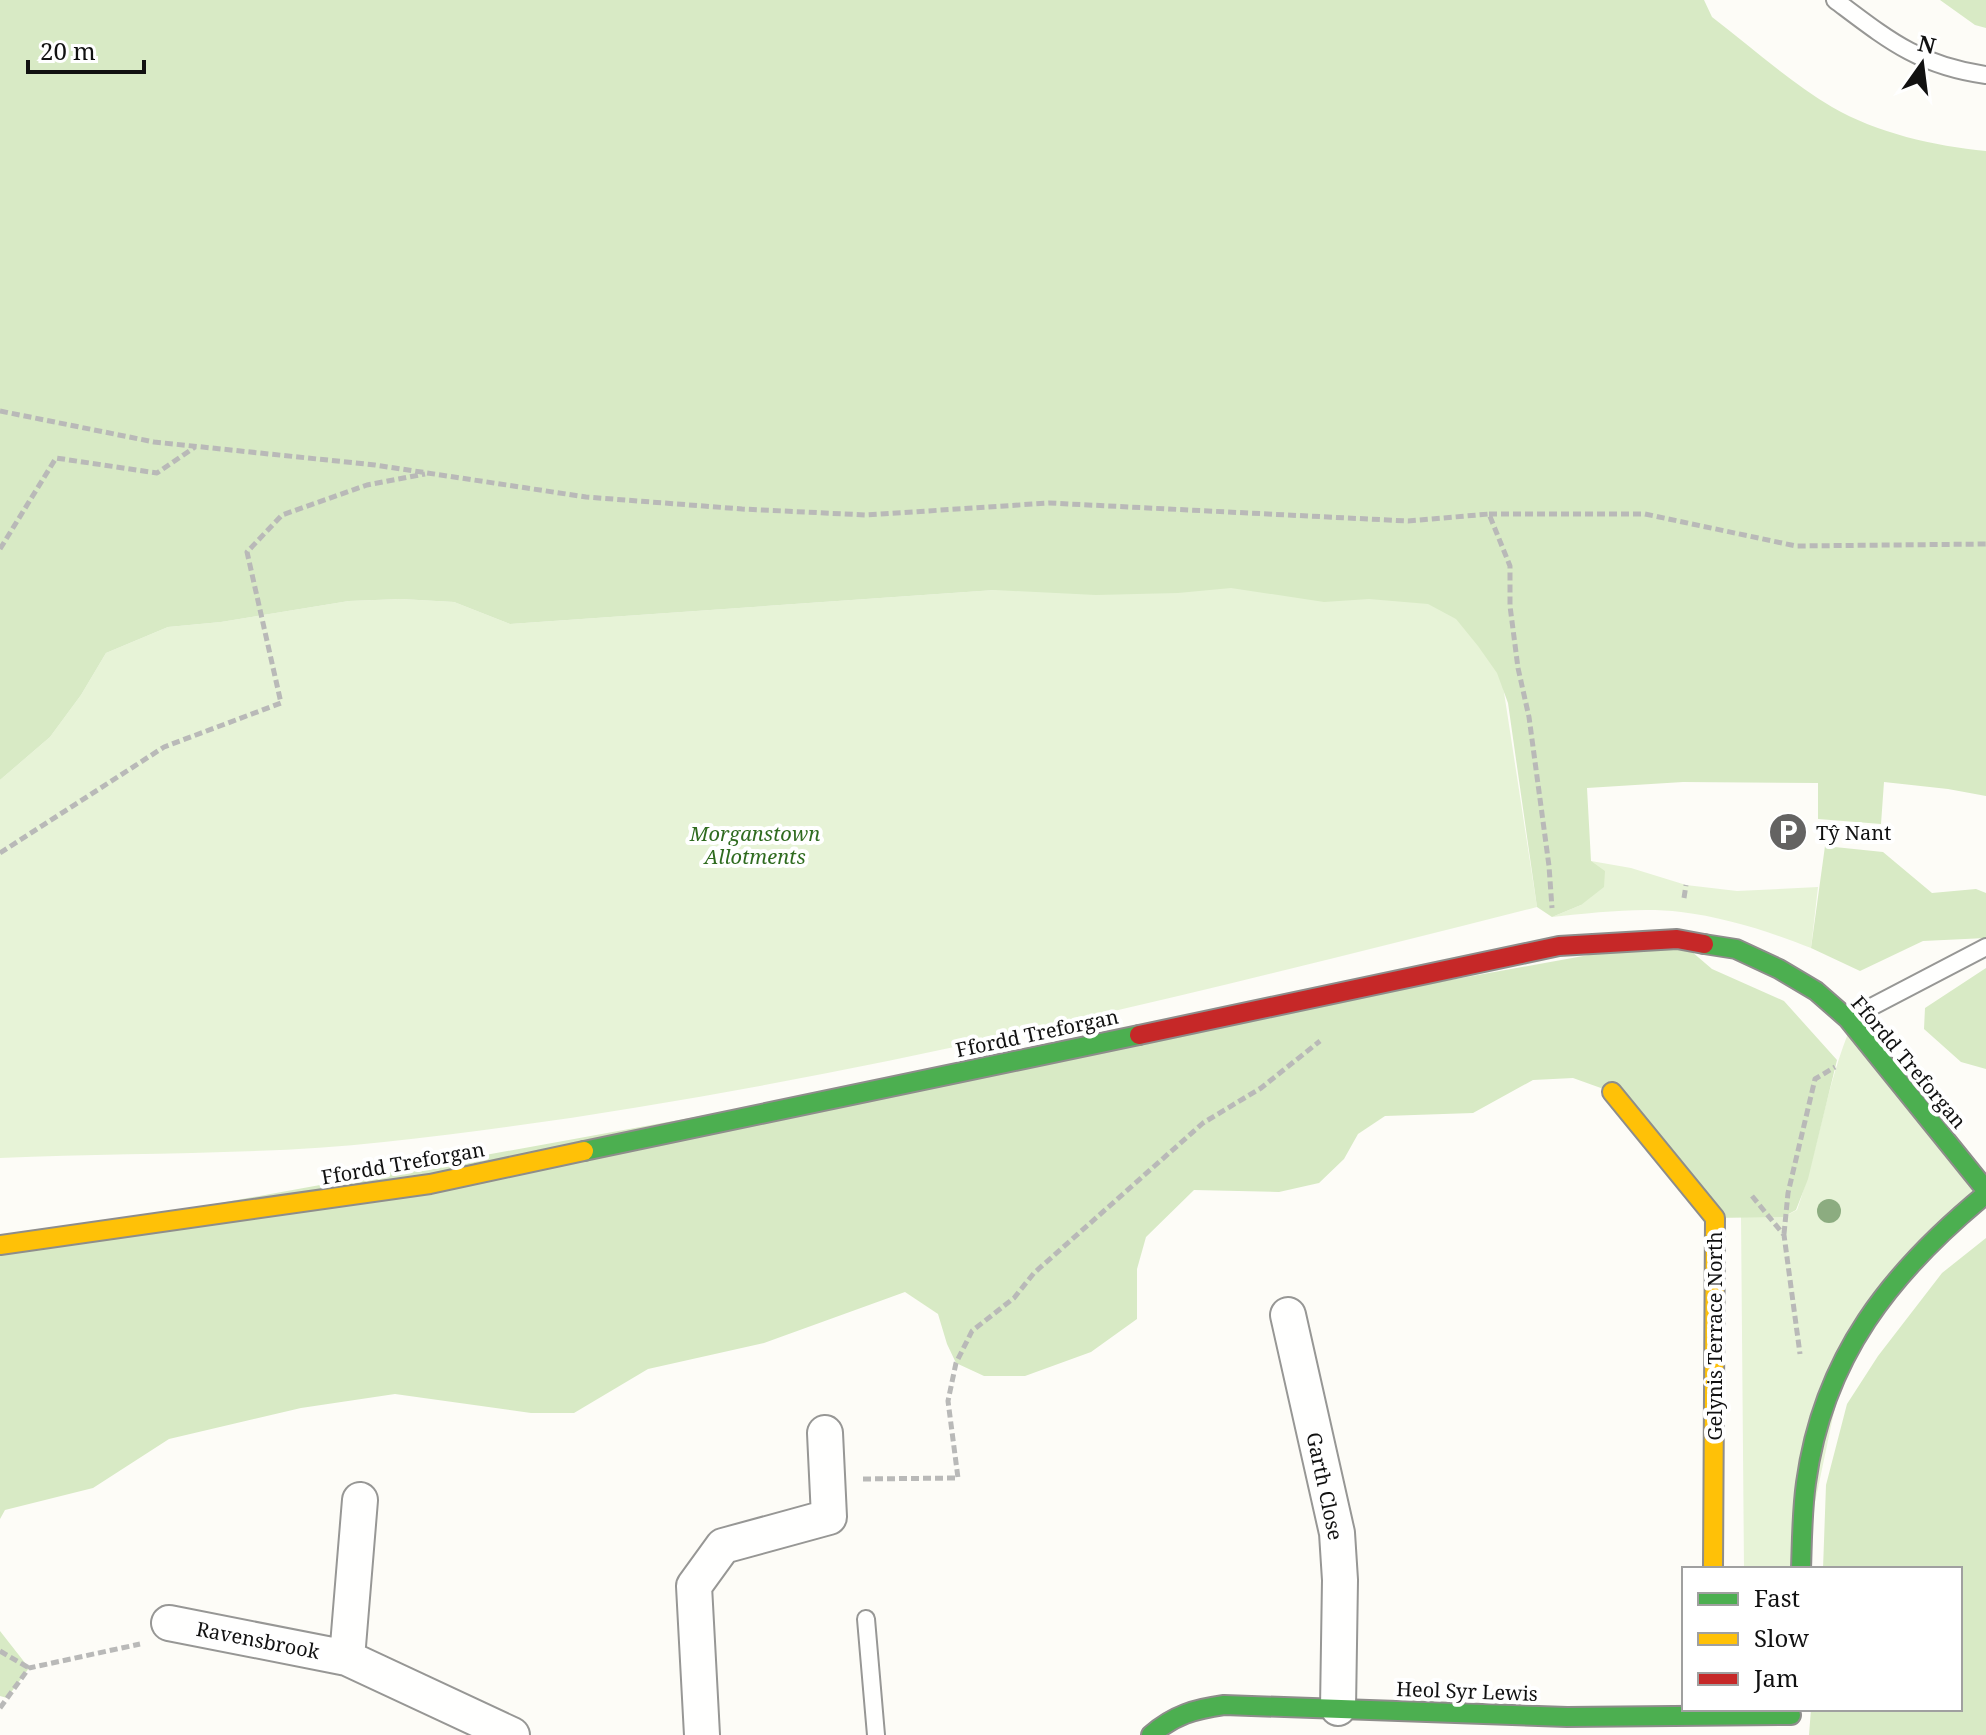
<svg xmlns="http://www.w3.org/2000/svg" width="1986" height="1735" font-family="'Noto Serif',serif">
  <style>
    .green { fill: #e7f3d7 }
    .forest { fill: #d8eac5 }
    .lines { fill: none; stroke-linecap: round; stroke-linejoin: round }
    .lane-casing { stroke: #979795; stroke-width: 20 }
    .street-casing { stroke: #979795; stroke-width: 38 }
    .fast-casing { stroke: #8e8d8b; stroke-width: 22 }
    .slow-casing { stroke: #8e8d8b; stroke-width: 22 }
    .jam-casing { stroke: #8e8d8b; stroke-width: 22 }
    .path { stroke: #b9b9b8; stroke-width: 5; stroke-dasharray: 8 4; stroke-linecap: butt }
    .lane { stroke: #fffffe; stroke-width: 16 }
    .street { stroke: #fffffe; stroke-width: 34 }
    .fast { stroke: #4caf50; stroke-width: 18 }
    .slow { stroke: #ffc107; stroke-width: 18 }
    .jam { stroke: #c62828; stroke-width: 18 }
    .tree { fill: #8cac80 }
    .labels { text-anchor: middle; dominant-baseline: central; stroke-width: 8; stroke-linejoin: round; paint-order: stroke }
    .poi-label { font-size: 20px; fill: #111; stroke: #fff; text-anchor: start }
    .park-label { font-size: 20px; font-style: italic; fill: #2f6b1f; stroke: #fff }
    .street-label { font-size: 20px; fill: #111; stroke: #fff }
  </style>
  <rect width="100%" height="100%" fill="#fdfcf7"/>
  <path class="green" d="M1482,549L1537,907C1157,1003 774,1100 384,1142C256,1156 128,1152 0,1158V780L50,737L81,695L106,653L168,627L221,622L349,601L401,599L454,602L510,624L995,590Z
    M1591,861L1631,868L1686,885L1737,891L1818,887L1811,948C1771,932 1724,917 1681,912C1639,907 1594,913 1552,917L1581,905Z
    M1852,1024L1986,1190L1847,1350L1801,1569H1744L1741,1216L1783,1217L1797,1210C1819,1149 1826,1084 1852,1024Z"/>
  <path class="forest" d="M0,0H1704L1712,17C1751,47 1790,82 1832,107C1877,133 1934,146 1986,151V796L1948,789L1884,782L1881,824L1818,819V783L1683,782L1587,788L1591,861L1605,871L1604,887L1581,905L1552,917L1537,907L1508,703L1497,673L1478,646L1456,619L1428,604L1369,599L1324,602L1231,588L1178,593L1096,595L995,590L510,624L454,602L401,599L349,601L221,622L168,627L106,653L81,695L50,737L0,780Z
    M1940,0H1986V28L1975,25Z
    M1825,846L1883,852L1932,893L1976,889L1986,893V938L1923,941L1860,971L1811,948Z
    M1677,939L1712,969L1784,1001L1837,1060L1808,1179L1796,1210L1783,1217L1715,1218L1612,1092L1573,1078L1533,1080L1473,1113L1385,1116L1358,1134L1344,1159L1319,1183L1279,1192L1194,1190L1146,1237L1137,1269V1319L1091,1352L1025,1376H984L956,1363L947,1344L938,1314L905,1292L764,1343L648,1369L574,1413H531L395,1394L301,1408L169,1439L93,1488L5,1510L0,1519V1243Z
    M1986,968V1069L1961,1062L1924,1029L1925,1008Z
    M1986,1238V1735H1809L1811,1709H1960V1569H1823L1826,1485L1847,1404L1878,1356L1942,1273Z
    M0,1631L29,1668L7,1698L0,1696Z"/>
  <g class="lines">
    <g class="lane-casing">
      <path id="lane" d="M1835,0C1887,39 1919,66 1986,75
        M1850,1018L1986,947
        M866,1619L876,1735"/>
    </g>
    <g class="street-casing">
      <path id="street" d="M1288,1315L1337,1533L1340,1580L1338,1708
        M360,1500L347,1658L512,1735
        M169,1623L347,1658
        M702,1735L694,1586L723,1546L829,1517L825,1433"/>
    </g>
    <g class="fast-casing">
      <path id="fast" d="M1704,944L1736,949L1779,969L1816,991L1848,1019L1986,1190
        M584,1151L1139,1035
        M1801,1569C1802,1541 1802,1511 1806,1483C1823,1357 1891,1272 1986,1194
        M1151,1735C1174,1715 1195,1709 1224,1705L1567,1717L1791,1715"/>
    </g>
    <g class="slow-casing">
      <path id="slow" d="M1612,1092L1715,1218L1713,1569
        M0,1245L430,1184L584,1151"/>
    </g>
    <g class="jam-casing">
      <path id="jam" d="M1139,1035L1559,946L1677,939L1704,944"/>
    </g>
    <path class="path" d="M0,411L154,442L375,465L586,497L742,509L866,515L1049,503L1408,521L1489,514L1510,566V606L1518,668L1529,717L1549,866L1552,908
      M1489,514H1645L1796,546L1986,544
      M0,549L56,458L157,473L195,447
      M0,853L164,747L281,703L247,552L282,515L367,485L425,474
      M1684,898L1686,885
      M1752,1196L1784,1235L1800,1354
      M1784,1234L1788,1193L1815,1079L1835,1067
      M863,1479L958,1478L948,1401L956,1363L972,1331L1014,1298L1034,1273L1203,1123L1261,1088L1320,1041
      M0,1651L29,1668
      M0,1708L29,1668L140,1644"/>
    <use href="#lane" class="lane"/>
    <use href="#street" class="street"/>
    <use href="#fast" class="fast"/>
    <use href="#slow" class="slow"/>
    <use href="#jam" class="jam"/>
  </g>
  <circle class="tree" cx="1829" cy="1211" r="12"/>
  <defs>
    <g id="parking-disc" transform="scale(2)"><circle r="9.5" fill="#646362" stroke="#fff"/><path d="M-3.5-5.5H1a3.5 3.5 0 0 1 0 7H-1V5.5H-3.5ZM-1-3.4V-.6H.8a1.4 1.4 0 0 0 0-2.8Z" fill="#fff"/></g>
  </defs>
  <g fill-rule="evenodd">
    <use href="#parking-disc" x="1788" y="832"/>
  </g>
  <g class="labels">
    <g class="poi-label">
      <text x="1816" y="832">Tŷ Nant</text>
    </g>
    <g class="park-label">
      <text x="755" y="833">Morganstown<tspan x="755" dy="23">Allotments</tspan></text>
    </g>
    <g class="street-label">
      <text transform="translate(1037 1033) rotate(-12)">Ffordd Treforgan</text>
      <text transform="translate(1909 1062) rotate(50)">Ffordd Treforgan</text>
      <text transform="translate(403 1163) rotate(-10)">Ffordd Treforgan</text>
      <text transform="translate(1714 1336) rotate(-90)">Gelynis Terrace North</text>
      <text transform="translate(1325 1486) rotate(78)">Garth Close</text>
      <text transform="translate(258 1640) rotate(11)">Ravensbrook</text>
      <text transform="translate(1467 1691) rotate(2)">Heol Syr Lewis</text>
    </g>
  </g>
  <rect x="1682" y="1567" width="280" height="144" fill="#ffffff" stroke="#a0a0a0" stroke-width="2"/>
  <rect x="1698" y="1593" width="40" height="12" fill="#4caf50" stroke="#a0a0a0" stroke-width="2"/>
  <text x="1754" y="1607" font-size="24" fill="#111111">Fast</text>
  <rect x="1698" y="1633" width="40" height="12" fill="#ffc107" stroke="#a0a0a0" stroke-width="2"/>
  <text x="1754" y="1647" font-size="24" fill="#111111">Slow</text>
  <rect x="1698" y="1673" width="40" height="12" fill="#c62828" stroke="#a0a0a0" stroke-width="2"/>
  <text x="1754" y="1687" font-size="24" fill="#111111">Jam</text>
  <g transform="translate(1922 64) rotate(14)" stroke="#ffffff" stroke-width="6" paint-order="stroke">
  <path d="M0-6L14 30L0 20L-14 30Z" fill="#111111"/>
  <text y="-12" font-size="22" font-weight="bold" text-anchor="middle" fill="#111111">N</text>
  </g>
  <path d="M28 60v12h116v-12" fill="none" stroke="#111111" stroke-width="4"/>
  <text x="40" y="60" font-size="24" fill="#111111" stroke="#ffffff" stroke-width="6" paint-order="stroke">20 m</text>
</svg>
